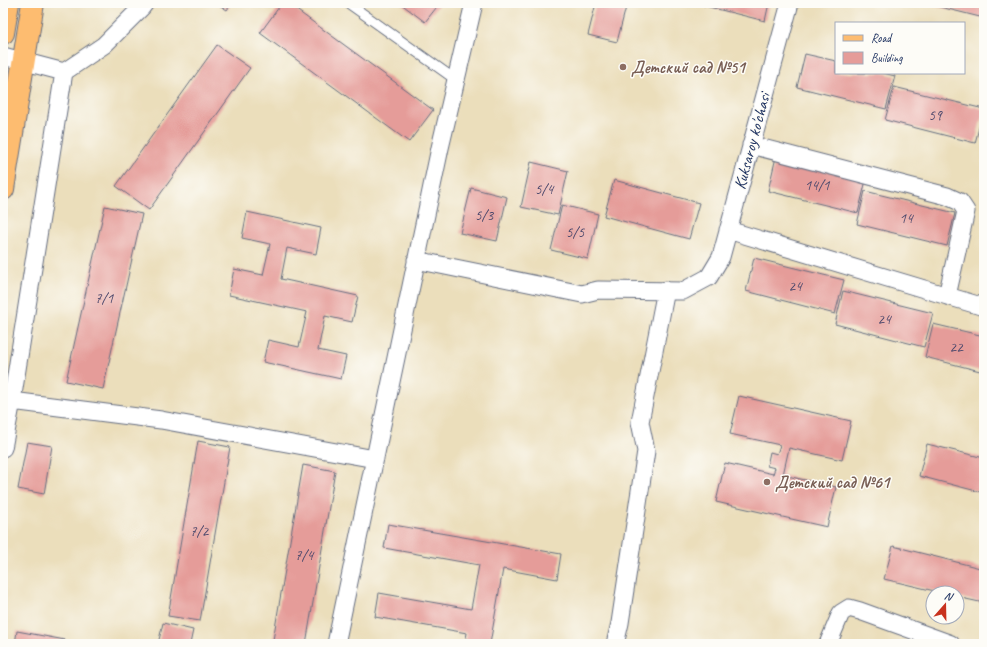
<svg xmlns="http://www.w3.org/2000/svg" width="987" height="647" font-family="Caveat,sans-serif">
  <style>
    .building { fill: #e59c99 }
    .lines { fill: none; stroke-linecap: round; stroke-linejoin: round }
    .service-casing { stroke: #646c7f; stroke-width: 11 }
    .minor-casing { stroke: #646c7f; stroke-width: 19 }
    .primary-casing { stroke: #646c7f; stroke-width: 24 }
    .service { stroke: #fff; stroke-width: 9 }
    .minor { stroke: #fff; stroke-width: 17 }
    .primary { stroke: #fdbc70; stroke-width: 22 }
    .education-dot { fill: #8d6e63; stroke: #fdfcf7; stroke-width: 1.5 }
    .labels { text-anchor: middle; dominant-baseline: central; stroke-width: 3; stroke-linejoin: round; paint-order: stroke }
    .number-label { font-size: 15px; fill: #4e4a6d }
    .education-label { font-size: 17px; font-weight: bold; fill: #785e54; stroke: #fdfcf7; text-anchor: start }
    .street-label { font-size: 17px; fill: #1b2f5e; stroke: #fdfcf7 }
  </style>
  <rect width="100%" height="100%" fill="#fdfcf7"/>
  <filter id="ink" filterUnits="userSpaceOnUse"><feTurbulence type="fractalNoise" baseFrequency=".025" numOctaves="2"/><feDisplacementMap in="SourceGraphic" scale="8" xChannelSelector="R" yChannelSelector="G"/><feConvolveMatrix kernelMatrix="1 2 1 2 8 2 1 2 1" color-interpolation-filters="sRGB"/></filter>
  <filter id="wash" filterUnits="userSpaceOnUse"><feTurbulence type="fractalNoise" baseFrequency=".012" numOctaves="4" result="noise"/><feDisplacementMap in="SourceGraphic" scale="16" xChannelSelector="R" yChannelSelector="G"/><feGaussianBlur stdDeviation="0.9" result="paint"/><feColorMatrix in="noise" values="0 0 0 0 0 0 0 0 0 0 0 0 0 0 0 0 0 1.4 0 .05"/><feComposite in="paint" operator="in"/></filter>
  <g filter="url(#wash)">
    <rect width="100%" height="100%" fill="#ebdebb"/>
    <g id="blocks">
      <path class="building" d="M216,3H232L227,10Z
        M282,3H287L433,110L409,142L260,33Z
        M400,3H440L425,22Z
        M596,3H627L617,42L588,35Z
        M693,3H769L765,21Z
        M932,3H984V18L932,5Z
        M217,45L250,68L149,210L116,186Z
        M805,54L836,61V73H883L895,76L886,109L797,87Z
        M894,87L984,109L975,143L885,120Z
        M776,157L866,180L858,213L768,191Z
        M531,162L568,171L558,215L521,207Z
        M614,180L699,203L689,239L604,216Z
        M471,188L507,197L497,241L460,233Z
        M865,191L955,213L947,246L857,224Z
        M562,205L598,214L588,259L551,250Z
        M105,206L142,214L103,389L66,381Z
        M247,212L321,228L316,254L287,248L281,279L358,296L352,322L325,316L318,350L346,356L341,379L263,362L268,340L299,347L307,312L229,295L234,269L263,275L270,244L242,238Z
        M754,258L844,280L835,314L746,291Z
        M843,291L933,313L924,347L835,324Z
        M933,324L984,336V372L925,357Z
        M739,396L851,421L842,460L789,448L783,475L836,487L827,527L716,502L725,463L773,474L775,468L767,466L770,452L777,454L780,445L730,434Z
        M198,441L230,447L200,621L168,616Z
        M27,442L52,446L44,494L18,489Z
        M927,444L984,458V493L919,476Z
        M303,465L335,471L306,644H296L273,640Z
        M388,524L561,554L557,579L503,569L490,644H465L467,633L375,617L379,593L471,609L479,565L384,548Z
        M893,546L984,569V603L957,597V593H943L884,579Z
        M163,623L193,630L190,644H158Z
        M17,631L65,640V644H15Z"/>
    </g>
  </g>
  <g filter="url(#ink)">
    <use href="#blocks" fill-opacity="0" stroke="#646c7f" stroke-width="1"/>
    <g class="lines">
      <g class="service-casing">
        <path id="service" d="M348,3L456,80"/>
      </g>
      <g class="minor-casing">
        <path id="minor" d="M3,56L64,72
          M751,145L947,196L960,202L966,211L947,296
          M728,230L984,307
          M416,260L582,294L598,290L683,291L709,277L721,257L790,3
          M12,401L161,420L375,459
          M3,448L12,401L64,72L104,45L142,7L145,3
          M336,644L440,148L474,3
          M615,644L620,623L646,451L640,422L666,290
          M828,644L841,613L849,608L860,611L951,644"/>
      </g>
      <g class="primary-casing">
        <path id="primary" d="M3,33L8,3
          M3,189L33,3"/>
      </g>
      <use href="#service" class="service"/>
      <use href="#minor" class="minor"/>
      <use href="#primary" class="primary"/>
    </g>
  </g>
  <g class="education-dot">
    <circle cx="623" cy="67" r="4"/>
    <circle cx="767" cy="482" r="4"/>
  </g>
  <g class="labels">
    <g class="number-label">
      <text x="935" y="115">59</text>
      <text x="817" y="185">14/1</text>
      <text x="544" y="189">5/4</text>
      <text x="484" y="215">5/3</text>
      <text x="906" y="218">14</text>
      <text x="575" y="232">5/5</text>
      <text x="795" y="286">24</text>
      <text x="104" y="298">7/1</text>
      <text x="884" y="319">24</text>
      <text x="956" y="347">22</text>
      <text x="199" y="531">7/2</text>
      <text x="304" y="555">7/4</text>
    </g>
    <g class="education-label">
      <text x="631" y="67">Детский сад №51</text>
      <text x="775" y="482">Детский сад №61</text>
    </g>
    <g class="street-label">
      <text transform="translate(752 141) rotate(-75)">Kuksaroy ko'chasi</text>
    </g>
  </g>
  <rect width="987" height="647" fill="none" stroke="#fdfcf7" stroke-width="16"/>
  <rect x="835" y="22" width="130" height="52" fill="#fdfcf7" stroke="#a3aaba"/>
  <rect x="843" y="35" width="20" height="6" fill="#fdbc70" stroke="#a3aaba"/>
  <text x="871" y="42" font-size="12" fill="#1b2f5e">Road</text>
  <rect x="843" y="52" width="20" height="12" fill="#e59c99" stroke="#a3aaba"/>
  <text x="871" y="62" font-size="12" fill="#1b2f5e">Building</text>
  <g transform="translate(945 605) rotate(20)"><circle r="19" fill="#fdfcf7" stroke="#a3aaba"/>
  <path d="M0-3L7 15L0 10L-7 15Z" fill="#c8321e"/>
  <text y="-6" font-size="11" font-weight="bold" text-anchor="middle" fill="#1b2f5e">N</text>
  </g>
</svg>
